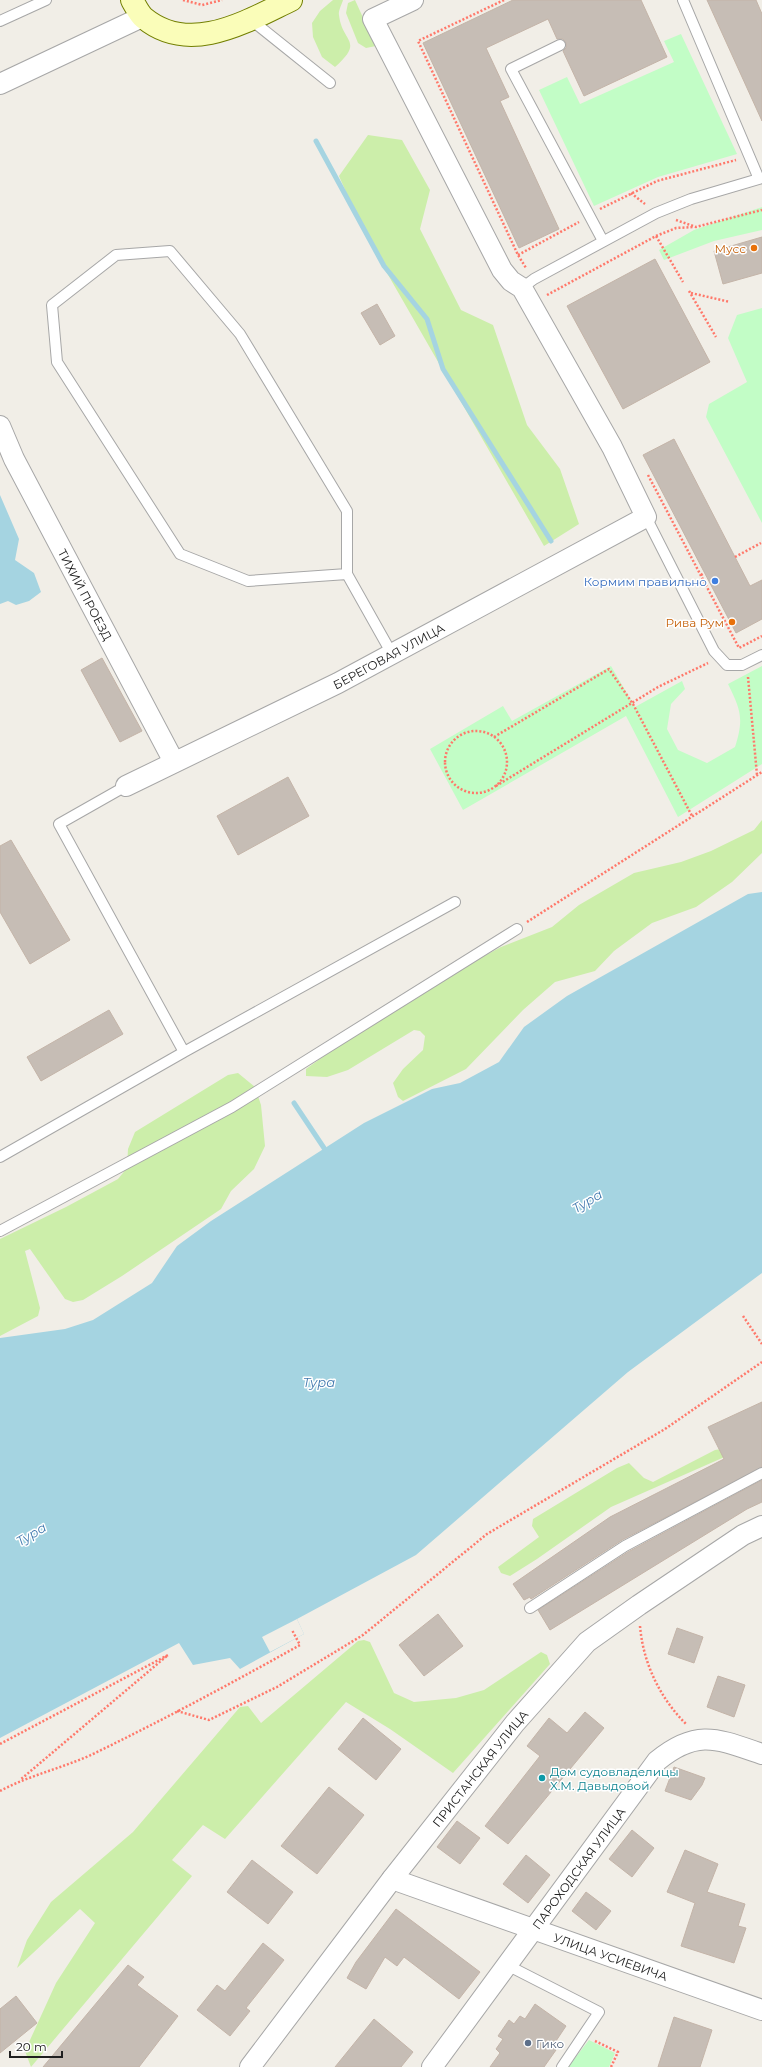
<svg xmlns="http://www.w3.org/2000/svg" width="762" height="2067" font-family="Montserrat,sans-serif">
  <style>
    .grass { fill: #cea }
    .park { fill: #c2fdc6 }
    .water { fill: #a5d4e1 }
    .pier { fill: #f1eee7 }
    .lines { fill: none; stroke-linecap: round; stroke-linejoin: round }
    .stream { stroke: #a5d4e1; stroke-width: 5 }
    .building { fill: #c6bdb5; stroke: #c4b4a8 }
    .lane-casing { stroke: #a7a7a7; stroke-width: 12 }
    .street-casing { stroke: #a7a7a7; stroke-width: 22 }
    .secondary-casing { stroke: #727f00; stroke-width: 24 }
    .path { stroke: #ff786a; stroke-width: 2.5; stroke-dasharray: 2 2; stroke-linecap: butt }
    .lane { stroke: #fff; stroke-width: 10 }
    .street { stroke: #fff; stroke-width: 20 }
    .secondary { stroke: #fafdb9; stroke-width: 22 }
    .food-dot { fill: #e8710a; stroke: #fff; stroke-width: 1.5 }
    .shop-dot { fill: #3f7fe0; stroke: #fff; stroke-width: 1.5 }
    .culture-dot { fill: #0f9aa8; stroke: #fff; stroke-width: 1.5 }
    .service-dot { fill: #5c6f8a; stroke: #fff; stroke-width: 1.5 }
    .labels { text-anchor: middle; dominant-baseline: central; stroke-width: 3; stroke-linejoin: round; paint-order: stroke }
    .food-label { font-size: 12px; fill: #c56008; stroke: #fff; text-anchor: end }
    .shop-label { font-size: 12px; fill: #366cbe; stroke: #fff; text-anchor: end }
    .street-label { font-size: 12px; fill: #202020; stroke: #fff }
    .culture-label { font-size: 12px; fill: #0d838f; stroke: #fff; text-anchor: start }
    .service-label { font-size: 12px; fill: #4e5e75; stroke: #fff; text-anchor: start }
    .water-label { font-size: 13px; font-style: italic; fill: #437aaf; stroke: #fff }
  </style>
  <rect width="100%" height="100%" fill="#f1eee7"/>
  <path class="grass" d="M333,0H343C342,4 338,11 339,15C342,43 365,40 335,67L322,57L313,37L312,23L320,11Z
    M355,0L376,46L366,48L358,43L346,13L348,3Z
    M368,135L402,140L430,190L420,229L461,310L493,325L527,425L560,469L579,524L544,546L364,233L339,176Z
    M762,820V853L732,882L696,907L652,923L614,951L595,971L555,982L523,1010L466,1069L403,1101L398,1097L393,1083L403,1069L423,1050L425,1036L420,1031L414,1030L348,1070L327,1077L306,1076V1069L356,1033L445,977L501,947L552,927L579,905L634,873L681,862L711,851L754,830Z
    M238,1073L255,1087L261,1105L265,1146L254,1169L231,1191L221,1209L122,1276L83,1300L73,1302L65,1299L30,1249L25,1251L40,1308L38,1316L0,1336V1239L66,1207L118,1179L127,1168L128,1149L135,1132L228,1075Z
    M728,1448L729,1455L611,1507L537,1559L510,1576L501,1573L498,1567L539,1537L532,1526L533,1519L617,1468L629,1463L644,1478L653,1482L715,1450Z
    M364,1640L370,1642L394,1693L414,1702L456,1698L484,1690L541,1652L547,1655L550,1664L453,1773L390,1729L346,1702L225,1839L203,1825L172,1860L192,1876L31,2067L25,2051L56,1983L95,1923L80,1909L17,1968L27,1940L51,1902L133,1832L240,1707L248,1706L261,1723L358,1641Z"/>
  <path class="park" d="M681,34L737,154L658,177L594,206L539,90L567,77L580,104L674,62L664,41Z
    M762,207V230L714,241L664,260L659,250L694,230Z
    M762,308V523L706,417L709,404L747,382L728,338L737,315Z
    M611,666L635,707L682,681L685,689L671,704L667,729L678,750L707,763L735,747C744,719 741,710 728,684L762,666V764L678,817L626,716L463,810L430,749L503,706L512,721Z
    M589,2040L615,2053L609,2067H568Z"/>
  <path class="water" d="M0,495L19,539L15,560L34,573L41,592L29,601L16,605L8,601L0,604Z
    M762,892V1273L628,1372L416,1555L297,1619L304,1634L240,1669L230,1658L193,1665L179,1643L0,1738V1338L65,1329L93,1320L152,1283L177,1246L211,1221L364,1123L432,1089L460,1083L499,1062L524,1027L567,996L748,894Z"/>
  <path class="pier" d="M297,1619L304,1634L270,1652L262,1637Z"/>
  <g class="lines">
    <path class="stream" d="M316,141L384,266L427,319L443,369L551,541
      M294,1103L324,1148"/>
  </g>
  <path class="building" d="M513,0H641L667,57L584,96L563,51L566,48V43L563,39H557L548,19L486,48L509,97L500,101L559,229L519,248L423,43Z
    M707,0H756L762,14V121Z
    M762,237V273L723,284L714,251Z
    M655,259L710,362L623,409L567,306Z
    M377,304L395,336L380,345L361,313Z
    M674,439L750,586L762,580V619L736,633L643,455Z
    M102,658L142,731L120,742L81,670Z
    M288,777L309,816L238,855L217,816Z
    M11,840L70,940L30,964L0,912V846Z
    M109,1010L123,1034L41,1081L27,1057Z
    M762,1402V1467L622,1540L531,1599L530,1597L524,1600L513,1584L610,1517L724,1459L708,1427Z
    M762,1480V1502L747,1509L550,1630L538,1610L628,1552Z
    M438,1614L463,1646L424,1676L399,1645Z
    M677,1628L703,1637L694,1663L668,1654Z
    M718,1676L745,1685L734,1717L707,1707Z
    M585,1712L604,1728L508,1844L485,1826L540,1756L527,1746L549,1718L567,1733Z
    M363,1718L401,1749L376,1780L338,1749Z
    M674,1767L705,1778L702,1785L691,1800L665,1791Z
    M329,1787L364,1815L317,1874L281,1846Z
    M457,1821L480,1838L460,1864L437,1847Z
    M632,1830L654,1848L632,1877L609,1859Z
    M685,1850L718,1864L707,1892L745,1904L738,1926L746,1928L734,1963L681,1946L695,1903L667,1892Z
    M526,1855L550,1875L528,1903L503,1884Z
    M252,1860L293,1892L268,1924L227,1892Z
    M586,1892L611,1911L596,1930L572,1911Z
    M396,1909L480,1972L459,1999L404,1957L397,1966L385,1957L366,1989L347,1978L356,1962Z
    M263,1943L284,1960L246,2008L250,2011L230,2036L197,2010L217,1985L225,1991Z
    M128,1965L144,1977L137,1985L178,2016L139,2067H43Z
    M16,1996L37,2023L0,2053V2009Z
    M535,2004L566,2026L552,2047L556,2050L544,2067H490L500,2053L496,2049L503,2039L498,2036L509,2020L514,2024L520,2016L525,2019Z
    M674,2017L712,2030L700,2067H658Z
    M374,2019L413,2052L401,2067H335Z"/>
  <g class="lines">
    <g class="lane-casing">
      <path id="lane" d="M683,0L759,179
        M250,19L330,83
        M0,21L46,0
        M560,45L511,69L603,241
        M522,288L534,279L656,213L691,199L762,178
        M646,517L714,651L727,665H742L762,655
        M347,574V511L240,334L170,251L116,255L52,305L57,362L180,554L248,581L347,574L392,654
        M184,1052L455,902
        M0,1157L184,1052L59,824L126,786
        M0,1231L232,1107L517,929
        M530,1608L625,1546L762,1473
        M507,1965L599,2012L562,2067"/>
    </g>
    <g class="street-casing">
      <g id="street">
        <path d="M0,84L142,17"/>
        <path id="s1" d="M0,426L14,459L174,762"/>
        <path id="s2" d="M126,786L338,683L646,517L612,447L522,288L511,281L502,270L373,19L413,0"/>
        <path id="s3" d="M392,1879L762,2010"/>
        <path id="s4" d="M250,2067L392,1879L515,1723L587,1642L639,1605L743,1535L762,1526"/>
        <path id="s5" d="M432,2067L657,1761C697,1728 718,1739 762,1754"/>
      </g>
    </g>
    <g class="secondary-casing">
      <path id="secondary" d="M132,0C135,5 139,14 144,18C190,56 247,21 291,0"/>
    </g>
    <path class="path" d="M183,0L202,5L222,0
      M504,0L418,41L518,255L526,268
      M631,193L645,204
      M600,209L657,181L736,160
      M676,220L696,227L762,210
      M656,236L676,228L694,227
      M518,255L579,222
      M689,291L716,337
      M691,293L730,302
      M547,295L656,236L683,282
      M648,475L739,648L762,636
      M735,557L761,543
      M701,575L704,573
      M748,677L757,775
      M445 762a31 31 0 1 1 62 0a31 31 0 1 1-62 0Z
      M494,737L609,669L633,704L692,816
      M496,786L658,687L708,663
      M527,922L762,772
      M743,1316L762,1344
      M640,1626C643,1663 660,1698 686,1724
      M177,1711L209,1720L277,1687L363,1635L487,1534L665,1429L762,1362
      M0,1744L168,1655L20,1780
      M0,1791C30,1775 63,1768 93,1754C163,1720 232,1683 300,1645L292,1630
      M595,2041L618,2052L611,2067"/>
    <use href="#lane" class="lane"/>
    <use href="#street" class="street"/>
    <use href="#secondary" class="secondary"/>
  </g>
  <g class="food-dot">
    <circle cx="754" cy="248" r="4"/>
    <circle cx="732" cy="622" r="4"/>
  </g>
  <circle class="shop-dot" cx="715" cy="581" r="4"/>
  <circle class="culture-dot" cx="542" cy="1778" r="4"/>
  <circle class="service-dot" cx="528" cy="2043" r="4"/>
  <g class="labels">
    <g class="food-label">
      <text x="746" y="248">Мусс</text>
      <text x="724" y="622">Рива Рум</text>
    </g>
    <g class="shop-label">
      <text x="707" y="581">Кормим правильно</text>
    </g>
    <g class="street-label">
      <text stroke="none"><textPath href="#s1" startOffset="189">ТИХИЙ ПРОЕЗД</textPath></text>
      <text stroke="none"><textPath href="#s2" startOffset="293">БЕРЕГОВАЯ УЛИЦА</textPath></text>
      <text stroke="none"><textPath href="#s4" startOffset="377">ПРИСТАНСКАЯ УЛИЦА</textPath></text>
      <text stroke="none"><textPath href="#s5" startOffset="247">ПАРОХОДСКАЯ УЛИЦА</textPath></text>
      <text stroke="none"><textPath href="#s3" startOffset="232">УЛИЦА УСИЕВИЧА</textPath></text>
    </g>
    <g class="culture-label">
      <text x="550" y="1771">Дом судовладелицы<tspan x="550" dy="14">Х.М. Давыдовой</tspan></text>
    </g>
    <g class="service-label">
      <text x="536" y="2043">Гико</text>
    </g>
    <g class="water-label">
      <text transform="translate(587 1201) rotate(-31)">Тура</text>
      <text x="319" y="1382">Тура</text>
      <text transform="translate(31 1534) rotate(-31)">Тура</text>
    </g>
  </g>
  <path d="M10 2051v6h52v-6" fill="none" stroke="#202020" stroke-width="2"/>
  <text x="16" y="2051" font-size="12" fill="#202020" stroke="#ffffff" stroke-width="3" paint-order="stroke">20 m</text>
</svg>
